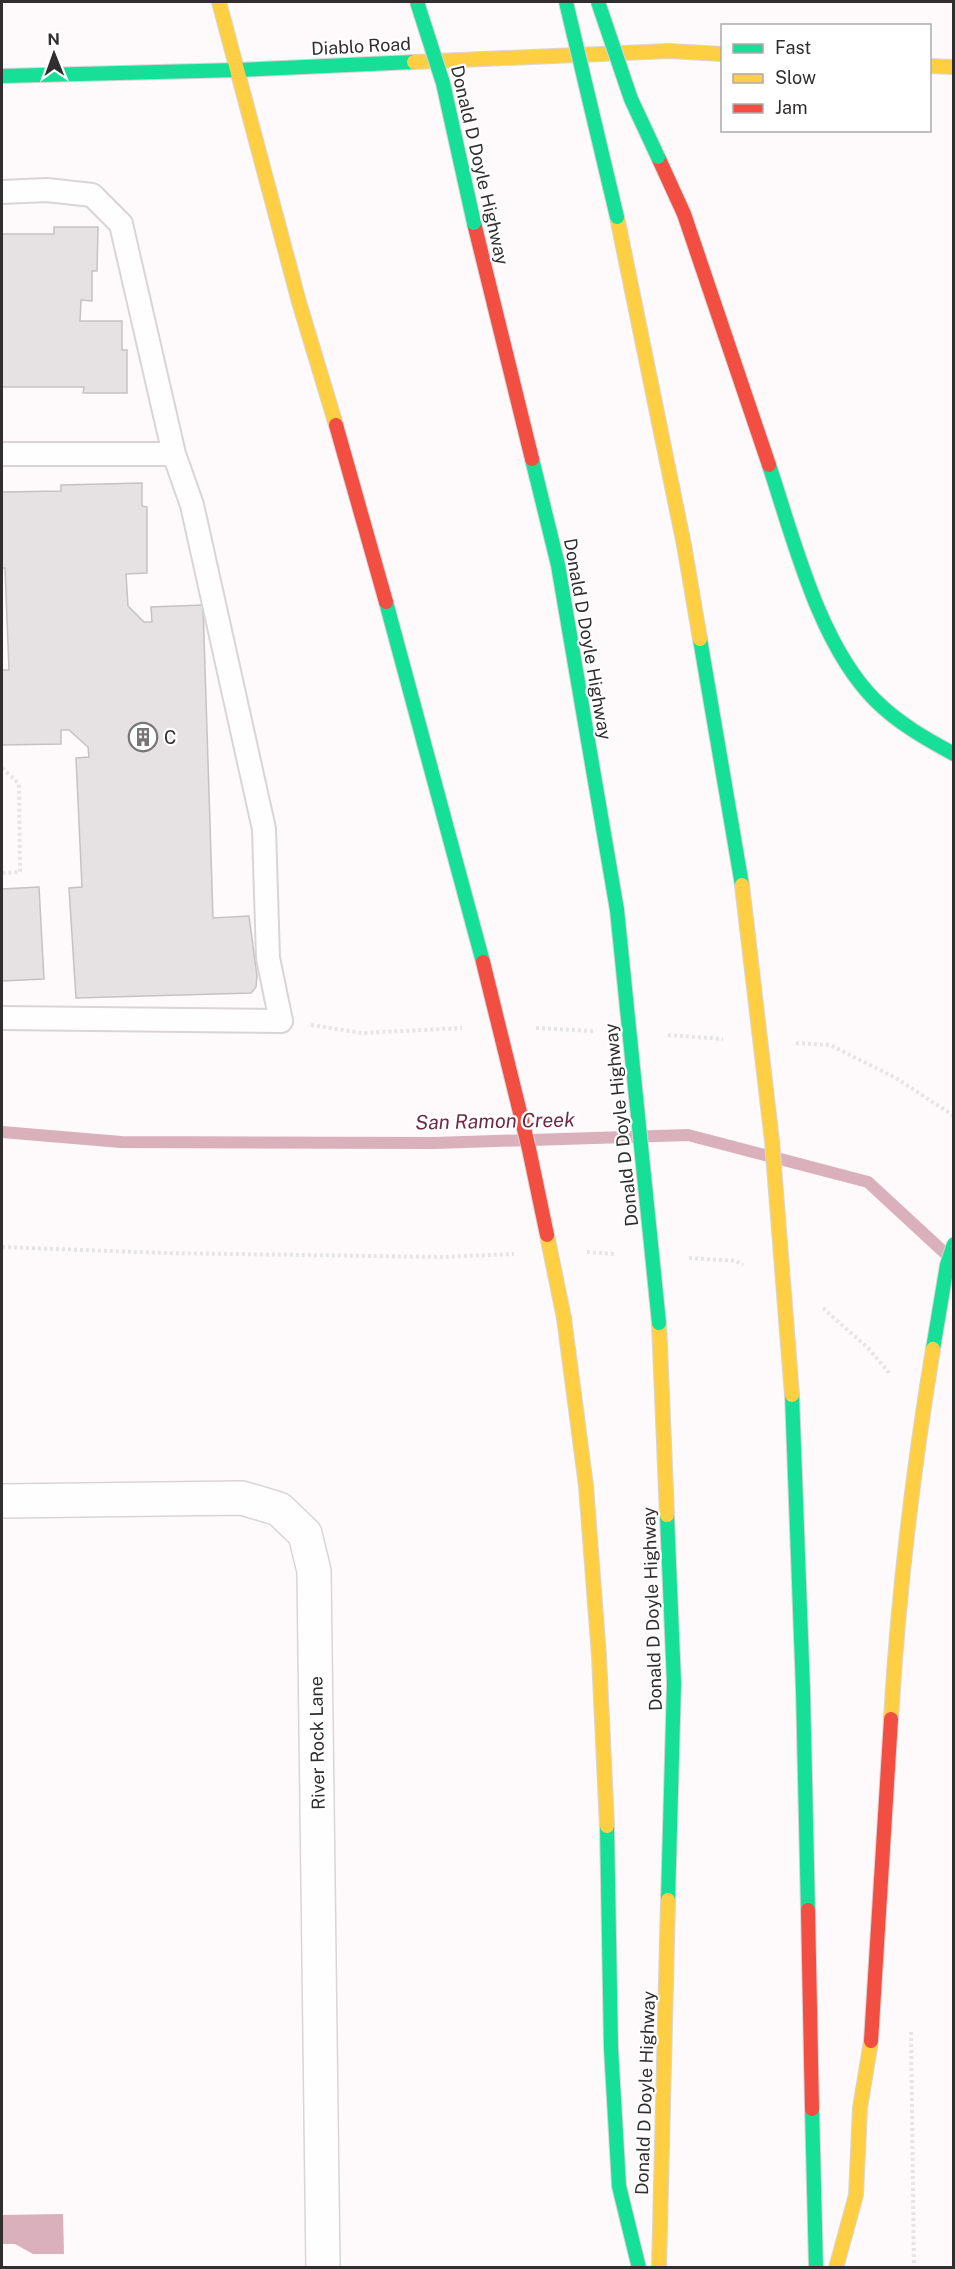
<svg xmlns="http://www.w3.org/2000/svg" width="955" height="2269" font-family="'Public Sans',sans-serif">
  <style>
    .water { fill: #dab0bd }
    .lines { fill: none; stroke-linecap: round; stroke-linejoin: round }
    .stream { stroke: #dab0bd; stroke-width: 12 }
    .building { fill: #e6e2e4; stroke: #c5c2c3; stroke-width: 1.5 }
    .lane-casing { stroke: #d9d5d6; stroke-width: 26 }
    .street-casing { stroke: #d9d5d6; stroke-width: 36 }
    .fast-casing { stroke: #d9d5d6; stroke-width: 16 }
    .slow-casing { stroke: #d9d5d6; stroke-width: 16 }
    .jam-casing { stroke: #d9d5d6; stroke-width: 16 }
    .path { stroke: #e6e5e6; stroke-width: 4; stroke-dasharray: 3 3; stroke-linecap: butt }
    .lane { stroke: #fffefe; stroke-width: 22 }
    .street { stroke: #fffefe; stroke-width: 33 }
    .fast { stroke: #16e098; stroke-width: 14 }
    .slow { stroke: #ffcf43; stroke-width: 14 }
    .jam { stroke: #f24e42; stroke-width: 14 }
    .fast-bridge-casing { stroke: #d9d5d6; stroke-width: 16; stroke-linecap: butt }
    .slow-bridge-casing { stroke: #d9d5d6; stroke-width: 16; stroke-linecap: butt }
    .jam-bridge-casing { stroke: #d9d5d6; stroke-width: 16; stroke-linecap: butt }
    .fast-bridge { stroke: #16e098; stroke-width: 14 }
    .slow-bridge { stroke: #ffcf43; stroke-width: 14 }
    .jam-bridge { stroke: #f24e42; stroke-width: 14 }
    .labels { text-anchor: middle; dominant-baseline: central; stroke-width: 4.5; stroke-linejoin: round; paint-order: stroke }
    .street-label { font-size: 18px; fill: #312e2f; stroke: #fff }
    .poi-label { font-size: 18px; fill: #312e2f; stroke: #fff; text-anchor: start }
    .water-label { font-size: 20px; font-style: italic; fill: #702a46; stroke: #fff }
  </style>
  <rect width="100%" height="100%" fill="#fef9fb"/>
  <path class="water" d="M63,2214L64,2254H33L15,2244H2V2215Z"/>
  <g class="lines">
    <path class="stream" d="M2,1132L121,1142L434,1143L688,1135L868,1182L948,1256"/>
  </g>
  <path class="building" d="M54,227H98L97,271H92V301L81,300L80,321H122V350H127V393H83L84,387H2V234H54Z
    M142,483V506L147,507V573L126,574L128,606L144,622H152L151,607L203,605L213,918L249,916L257,976L256,987L251,993L76,998L69,888L82,887L76,758L89,757L88,747L69,730H61V744L2,745V670H9L5,568H2V492L61,491V485Z
    M39,887L44,979L2,981V889Z"/>
  <g class="lines">
    <g class="lane-casing">
      <path id="lane" d="M2,192L47,190L92,195L121,224L174,454L192,505L264,829L268,958L281,1021L2,1018
        M2,454H174"/>
    </g>
    <g class="street-casing">
      <path id="street" d="M2,1501L242,1498L279,1509L305,1534L314,1571L323,2268"/>
    </g>
    <g class="fast-casing">
      <path id="fast" d="M2,76L237,70L414,62
        M532,459L558,565L617,910
        M769,465C794,540 819,644 875,700C898,723 926,739 954,754
        M386,602L483,962
        M700,639L742,885
        M792,1395L803,1690L808,1910
        M667,1515L674,1683L668,1900
        M607,1826L611,2048L619,2186L639,2268
        M812,2109L816,2268"/>
    </g>
    <g class="slow-casing">
      <path id="slow" d="M219,2L299,302L336,425
        M414,62L669,51L722,54
        M930,66L954,67
        M617,217L684,545L700,639
        M564,1318L586,1486L599,1656L607,1826
        M659,1323L667,1515
        M659,2268L668,1900
        M836,2268L856,2195L860,2108L871,2041"/>
    </g>
    <g class="jam-casing">
      <path id="jam" d="M658,157L684,214L769,465
        M474,223L532,459
        M336,425L386,602
        M808,1910L812,2109"/>
    </g>
    <path class="path" d="M2,768L19,784L20,872L2,873
      M311,1025L362,1033L462,1028
      M536,1028L594,1031
      M668,1035L723,1039
      M796,1043L830,1045L896,1078L954,1116
      M2,1247L164,1253L443,1257L514,1254
      M587,1252L615,1254
      M689,1258L736,1261L743,1265
      M823,1308L868,1348L890,1374
      M911,2032L914,2268"/>
    <use href="#lane" class="lane"/>
    <use href="#street" class="street"/>
    <use href="#fast" class="fast"/>
    <use href="#slow" class="slow"/>
    <use href="#jam" class="jam"/>
    <g class="fast-bridge-casing">
      <path id="fast-bridge" d="M417,2L443,83L474,223
        M566,2L617,217
        M598,2L631,99L658,157
        M617,910L659,1323
        M933,1349L947,1265L954,1244"/>
    </g>
    <g class="slow-bridge-casing">
      <path id="slow-bridge" d="M742,885L772,1141L792,1395
        M547,1235L564,1318
        M891,1719C898,1596 913,1471 933,1349"/>
    </g>
    <g class="jam-bridge-casing">
      <path id="jam-bridge" d="M483,962L529,1149L547,1235
        M871,2041L891,1719"/>
    </g>
    <use href="#fast-bridge" class="fast-bridge"/>
    <use href="#slow-bridge" class="slow-bridge"/>
    <use href="#jam-bridge" class="jam-bridge"/>
  </g>
  <defs>
    <g id="building-ring" transform="scale(1.5)"><circle r="9.5" fill="#fff" stroke="#797576" stroke-width="1.5"/><path d="M-4-6H4V6H1V3H-1V6H-4ZM-2.5-4.3h1.7v1.8h-1.7ZM.8-4.3h1.7v1.8H.8ZM-2.5-1h1.7V.8h-1.7ZM.8-1h1.7V.8H.8Z" fill="#797576"/></g>
  </defs>
  <g fill-rule="evenodd">
    <use href="#building-ring" x="143" y="737"/>
  </g>
  <g class="labels">
    <g class="street-label">
      <text transform="translate(361 46) rotate(-3)">Diablo Road</text>
      <text transform="translate(480 165) rotate(77)">Donald D Doyle Highway</text>
      <text transform="translate(588 639) rotate(80)">Donald D Doyle Highway</text>
      <text transform="translate(621 1125) rotate(-96)">Donald D Doyle Highway</text>
      <text transform="translate(652 1609) rotate(-92)">Donald D Doyle Highway</text>
      <text transform="translate(317 1743) rotate(-91)">River Rock Lane</text>
      <text transform="translate(645 2093) rotate(-88)">Donald D Doyle Highway</text>
    </g>
    <g class="poi-label">
      <text x="164" y="737">C</text>
    </g>
    <g class="water-label">
      <text transform="translate(495 1121) rotate(-1)">San Ramon Creek</text>
    </g>
  </g>
  <rect width="955" height="2269" fill="none" stroke="#312e2f" stroke-width="6"/>
  <rect x="721" y="24" width="210" height="108" fill="#ffffff" stroke="#adabac" stroke-width="1.5"/>
  <rect x="733" y="44" width="30" height="9" fill="#16e098" stroke="#adabac" stroke-width="1.5"/>
  <text x="775" y="54" font-size="18" fill="#312e2f">Fast</text>
  <rect x="733" y="74" width="30" height="9" fill="#ffcf43" stroke="#adabac" stroke-width="1.5"/>
  <text x="775" y="84" font-size="18" fill="#312e2f">Slow</text>
  <rect x="733" y="104" width="30" height="9" fill="#f24e42" stroke="#adabac" stroke-width="1.5"/>
  <text x="775" y="114" font-size="18" fill="#312e2f">Jam</text>
  <g transform="translate(54 54) rotate(359)" stroke="#ffffff" stroke-width="4.5" paint-order="stroke">
  <path d="M0-4.5L10 22L0 15L-10 22Z" fill="#312e2f"/>
  <text y="-9" font-size="16" font-weight="bold" text-anchor="middle" fill="#312e2f">N</text>
  </g>
</svg>
